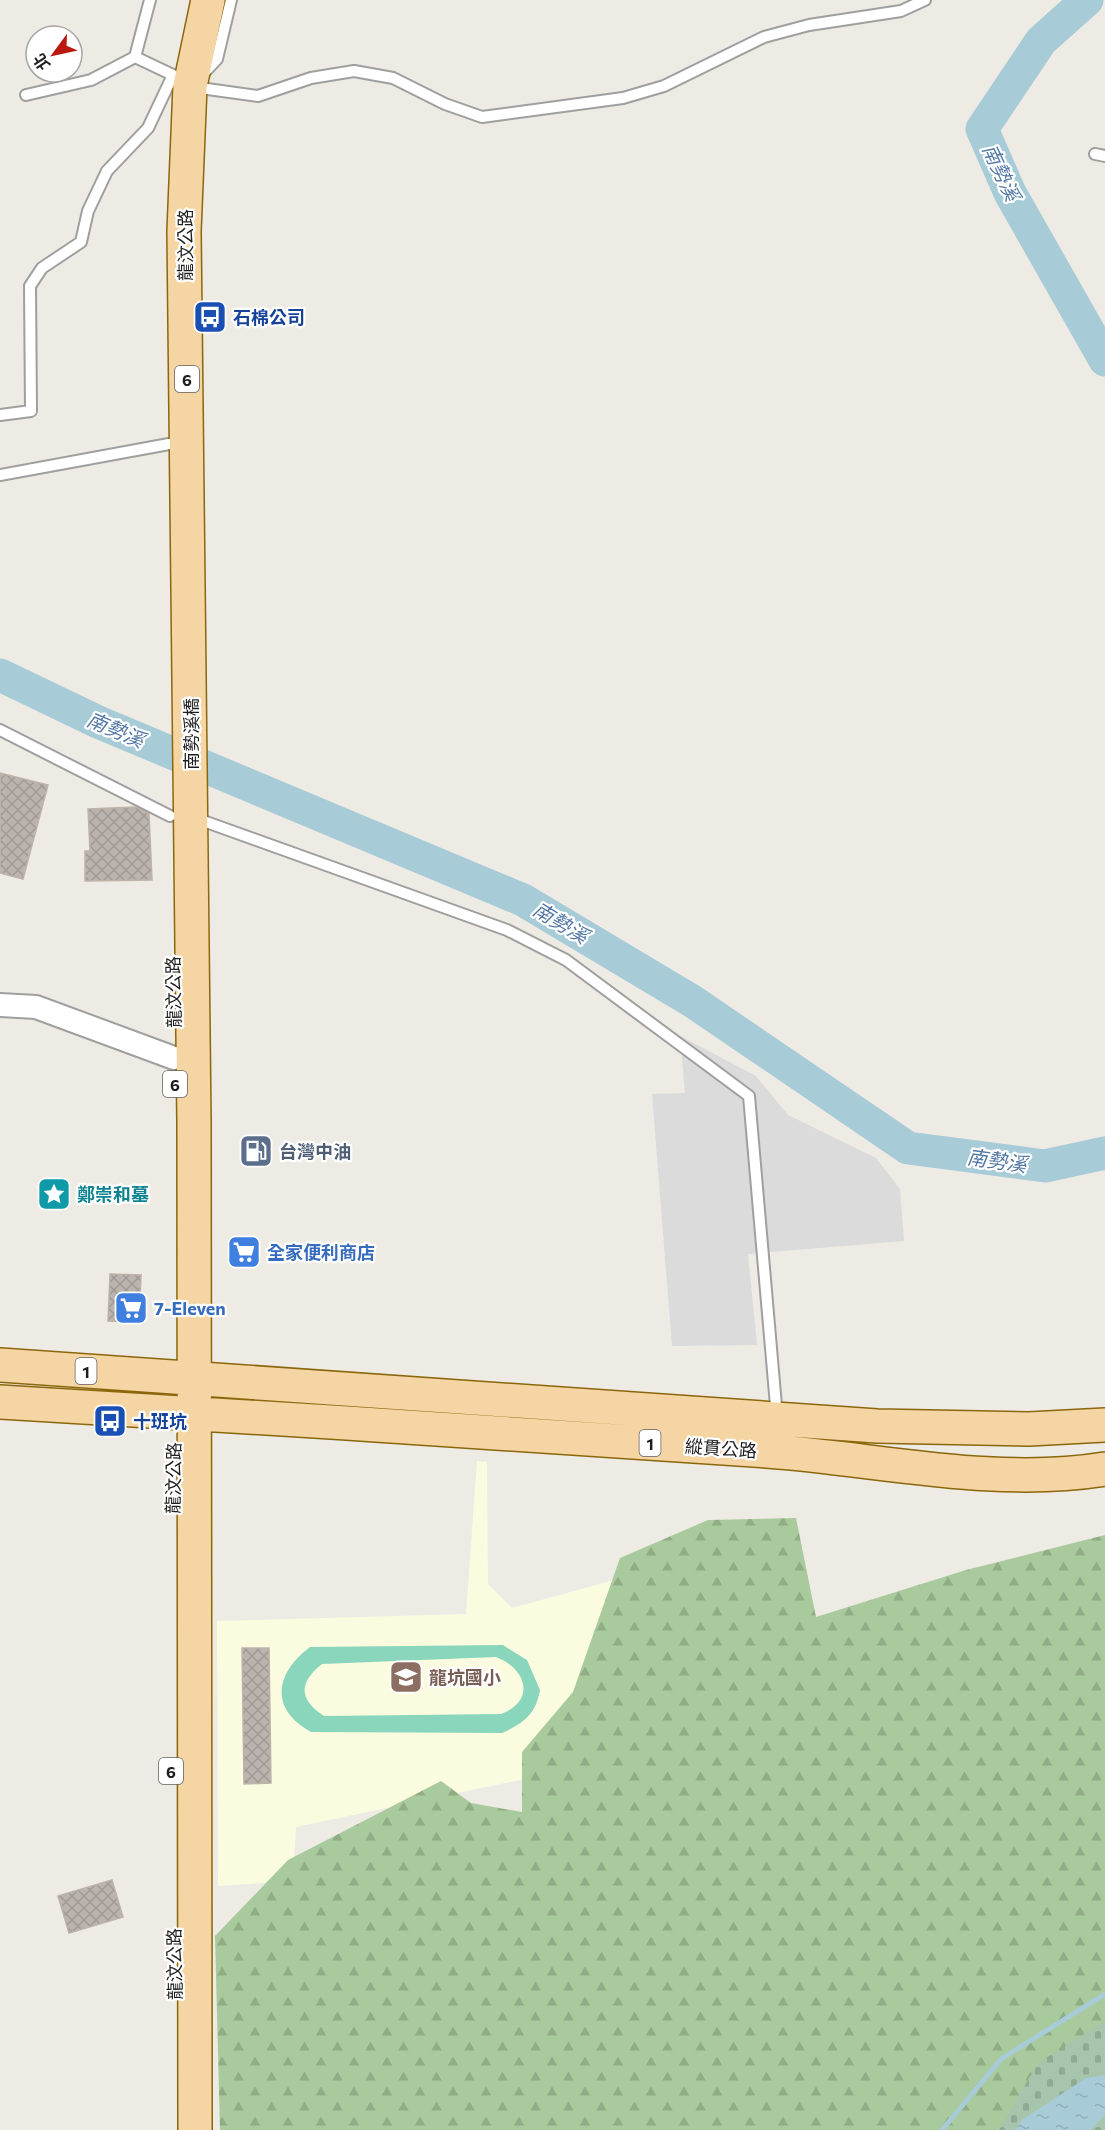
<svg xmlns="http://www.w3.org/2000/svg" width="1105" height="2130" font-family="Commissioner,'Noto Sans TC',sans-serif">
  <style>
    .residential { fill: #dbdbdb }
    .education { fill: #fbfcdf }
    .forest { fill: url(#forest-firs) }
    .cemetery { fill: url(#cemetery-stones) }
    .pitch { fill: #89d6bc; fill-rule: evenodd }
    .water { fill: url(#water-ripples) }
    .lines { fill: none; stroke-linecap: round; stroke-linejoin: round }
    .stream { stroke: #a8cbd8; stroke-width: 5 }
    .river { stroke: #a8cbd8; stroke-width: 33 }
    .building { fill: url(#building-cross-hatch); stroke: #beb3a8; stroke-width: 1.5 }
    .lane-casing { stroke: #9f9f9f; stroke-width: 14 }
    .street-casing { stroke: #9f9f9f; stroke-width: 26 }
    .primary-casing { stroke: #8b670c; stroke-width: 36 }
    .lane { stroke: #fff; stroke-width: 10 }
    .street { stroke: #fff; stroke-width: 22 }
    .primary { stroke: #f4d5a3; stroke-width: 33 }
    .labels { text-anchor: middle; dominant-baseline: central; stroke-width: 4.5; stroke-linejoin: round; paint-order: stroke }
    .shield { fill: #fff; stroke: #626262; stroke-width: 1.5 }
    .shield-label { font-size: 16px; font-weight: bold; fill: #1e1e1e }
    .street-label { font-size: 18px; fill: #1e1e1e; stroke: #fff }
    .transit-label { font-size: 18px; font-weight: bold; fill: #164399; stroke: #fff; text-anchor: start }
    .service-label { font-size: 18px; font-weight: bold; fill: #4e5e75; stroke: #fff; text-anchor: start }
    .culture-label { font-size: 18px; font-weight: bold; fill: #0d838f; stroke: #fff; text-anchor: start }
    .shop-label { font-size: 18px; font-weight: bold; fill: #366cbe; stroke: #fff; text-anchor: start }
    .education-label { font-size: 18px; font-weight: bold; fill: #785e54; stroke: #fff; text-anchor: start }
    .water-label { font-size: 20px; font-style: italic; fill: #5278a5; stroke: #fff }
  </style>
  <defs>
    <pattern id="forest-firs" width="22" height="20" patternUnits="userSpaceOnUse" patternTransform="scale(1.5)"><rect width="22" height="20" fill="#a8ca9c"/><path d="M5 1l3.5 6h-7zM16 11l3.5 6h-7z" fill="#90ad86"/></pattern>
    <pattern id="cemetery-stones" width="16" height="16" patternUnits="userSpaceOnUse" patternTransform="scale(1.5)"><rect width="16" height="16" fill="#a7c5ad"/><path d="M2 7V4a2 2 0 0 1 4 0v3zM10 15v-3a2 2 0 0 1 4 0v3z" fill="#8fa994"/></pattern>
    <pattern id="water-ripples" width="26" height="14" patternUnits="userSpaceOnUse" patternTransform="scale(1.5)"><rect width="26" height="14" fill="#a8cbd8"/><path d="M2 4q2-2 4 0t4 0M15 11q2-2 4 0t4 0" fill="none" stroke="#90aeb9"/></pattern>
    <pattern id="building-cross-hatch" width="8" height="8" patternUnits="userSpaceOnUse" patternTransform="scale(1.5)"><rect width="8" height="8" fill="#bbb4ae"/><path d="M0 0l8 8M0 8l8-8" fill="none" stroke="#a09a95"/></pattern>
  </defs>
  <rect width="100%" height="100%" fill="#eeebe4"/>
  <path class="residential" d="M680,1036L756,1076L788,1115L876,1158L900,1189L904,1241L748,1254L757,1345L672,1346L652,1094L685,1093Z"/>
  <path class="education" d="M477,1461L487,1462L488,1584L512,1608L618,1579L628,1618L593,1629L594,1725L553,1773L296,1827L293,1881L218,1886L217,1621L466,1614Z"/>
  <path class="forest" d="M796,1518L816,1617L966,1570L1105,1535V2130H220L215,1936L288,1860L441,1781L471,1803L522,1812V1752L573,1692L620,1558L708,1520Z"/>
  <path class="cemetery" d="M1105,2021V2130H999L1038,2063Z"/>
  <path class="pitch" d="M503,1645L527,1660L540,1690C536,1714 524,1723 502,1733L311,1732C269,1709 275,1673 310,1647ZM496,1657C527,1669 536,1701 501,1714L324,1716C299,1700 298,1683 322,1664Z"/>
  <path class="water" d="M1105,2075V2114L1091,2130H1015L1022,2120L1086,2078Z"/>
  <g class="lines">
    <path class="stream" d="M942,2130L1001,2059L1105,1994"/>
    <path class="river" d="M1087,0L1041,41L982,129L1010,193L1105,360
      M0,675L98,722L523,900L692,1001L908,1148L1045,1166L1105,1153"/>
  </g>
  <path class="building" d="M0,773L48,785L23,879L0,873Z
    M136,807L149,814L152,880L85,881V851H90L88,809Z
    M110,1274L141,1275L139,1322L108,1321Z
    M242,1648H269L271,1783L244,1784Z
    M112,1880L123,1917L69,1933L58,1896Z"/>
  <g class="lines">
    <g class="lane-casing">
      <path id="lane" d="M201,76L217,59L231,0
        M193,87L258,96L311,78L354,71L393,78L445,104L482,117L623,98L664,86L764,37L809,25L901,11L925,0
        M26,95L91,80L135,57
        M1095,154L1105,156
        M0,415L31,411L30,286L42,268L81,242L88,211L107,171L148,128L173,75L135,57L150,0
        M0,475L169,444
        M0,730L170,816
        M195,818L507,930L566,960L749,1096L777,1417"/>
    </g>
    <g class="street-casing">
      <path id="street" d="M0,1005L36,1007L174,1058"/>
    </g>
    <g class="primary-casing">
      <path id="primary" d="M0,1365L877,1426L1029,1429L1105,1425
        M0,1402C256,1416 511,1434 767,1451C878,1459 994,1487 1105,1469
        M195,2130L194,1123L184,231L190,86L208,0"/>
    </g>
    <use href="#lane" class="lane"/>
    <use href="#street" class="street"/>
    <use href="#primary" class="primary"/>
  </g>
  <defs>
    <g id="bus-square" transform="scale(1.725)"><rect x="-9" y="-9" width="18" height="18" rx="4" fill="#1a4fb4" stroke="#fff"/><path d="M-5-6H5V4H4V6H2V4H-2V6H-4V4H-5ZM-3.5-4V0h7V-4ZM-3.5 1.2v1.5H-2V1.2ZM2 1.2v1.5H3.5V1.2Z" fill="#fff"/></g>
    <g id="fuel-square" transform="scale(1.725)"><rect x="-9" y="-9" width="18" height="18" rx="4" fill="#5c6f8a" stroke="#fff"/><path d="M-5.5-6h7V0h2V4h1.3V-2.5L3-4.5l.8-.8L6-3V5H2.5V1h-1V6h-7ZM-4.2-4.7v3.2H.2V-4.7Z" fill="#fff"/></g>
    <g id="sight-square" transform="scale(1.725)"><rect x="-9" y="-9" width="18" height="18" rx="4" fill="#0f9aa8" stroke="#fff"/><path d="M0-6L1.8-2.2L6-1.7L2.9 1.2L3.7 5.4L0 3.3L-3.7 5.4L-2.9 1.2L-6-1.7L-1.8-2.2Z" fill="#fff"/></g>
    <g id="supermarket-square" transform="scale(1.725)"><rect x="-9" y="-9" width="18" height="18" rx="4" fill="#3f7fe0" stroke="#fff"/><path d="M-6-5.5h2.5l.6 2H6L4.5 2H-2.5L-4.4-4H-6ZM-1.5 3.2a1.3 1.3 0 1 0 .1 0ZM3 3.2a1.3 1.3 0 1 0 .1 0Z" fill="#fff"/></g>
    <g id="school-square" transform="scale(1.725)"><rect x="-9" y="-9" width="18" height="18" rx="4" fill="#8d6e63" stroke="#fff"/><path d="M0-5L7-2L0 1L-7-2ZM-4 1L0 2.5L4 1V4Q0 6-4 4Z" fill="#fff"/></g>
  </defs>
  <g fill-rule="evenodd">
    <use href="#bus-square" x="210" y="317"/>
    <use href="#fuel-square" x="256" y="1151"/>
    <use href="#sight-square" x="54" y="1194"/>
    <use href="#supermarket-square" x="244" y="1252"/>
    <use href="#supermarket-square" x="131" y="1308"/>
    <use href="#bus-square" x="110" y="1421"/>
    <use href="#school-square" x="406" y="1677"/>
  </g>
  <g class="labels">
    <g class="shield">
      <rect x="175" y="366" width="24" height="26" rx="4.5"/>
      <rect x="163" y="1071" width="24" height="26" rx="4.5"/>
      <rect x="75.5" y="1358" width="21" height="26" rx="4.5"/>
      <rect x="639.5" y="1430" width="21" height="26" rx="4.5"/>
      <rect x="159" y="1758" width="24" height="26" rx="4.5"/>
    </g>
    <g class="shield-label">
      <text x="187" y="379">6</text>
      <text x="175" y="1084">6</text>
      <text x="86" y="1371">1</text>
      <text x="650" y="1443">1</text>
      <text x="171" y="1771">6</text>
    </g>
    <g class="street-label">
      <text transform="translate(185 245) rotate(-90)">龍汶公路</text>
      <text transform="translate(191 734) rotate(-90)">南勢溪橋</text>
      <text transform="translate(173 992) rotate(-91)">龍汶公路</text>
      <text transform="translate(721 1448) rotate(4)">縱貫公路</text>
      <text transform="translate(173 1478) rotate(-89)">龍汶公路</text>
      <text transform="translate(174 1964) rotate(-91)">龍汶公路</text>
    </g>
    <g class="transit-label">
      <text x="233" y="317">石棉公司</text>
      <text x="133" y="1421">十班坑</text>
    </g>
    <g class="service-label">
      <text x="279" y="1151">台灣中油</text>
    </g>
    <g class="culture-label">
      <text x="77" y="1194">鄭崇和墓</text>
    </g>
    <g class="shop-label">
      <text x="267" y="1252">全家便利商店</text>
      <text x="154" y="1308">7-Eleven</text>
    </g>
    <g class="education-label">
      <text x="429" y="1677">龍坑國小</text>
    </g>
    <g class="water-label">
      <text transform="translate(1002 172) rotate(65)">南勢溪</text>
      <text transform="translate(116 729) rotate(23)">南勢溪</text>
      <text transform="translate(561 922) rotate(31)">南勢溪</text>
      <text transform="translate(997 1160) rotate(8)">南勢溪</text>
    </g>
  </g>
  <g transform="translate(54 54) rotate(237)"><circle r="28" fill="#ffffff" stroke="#a5a5a5" stroke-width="1.5"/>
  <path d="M0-4.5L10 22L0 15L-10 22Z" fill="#ba1911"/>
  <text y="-9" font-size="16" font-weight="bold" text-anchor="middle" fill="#1e1e1e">北</text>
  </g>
</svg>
